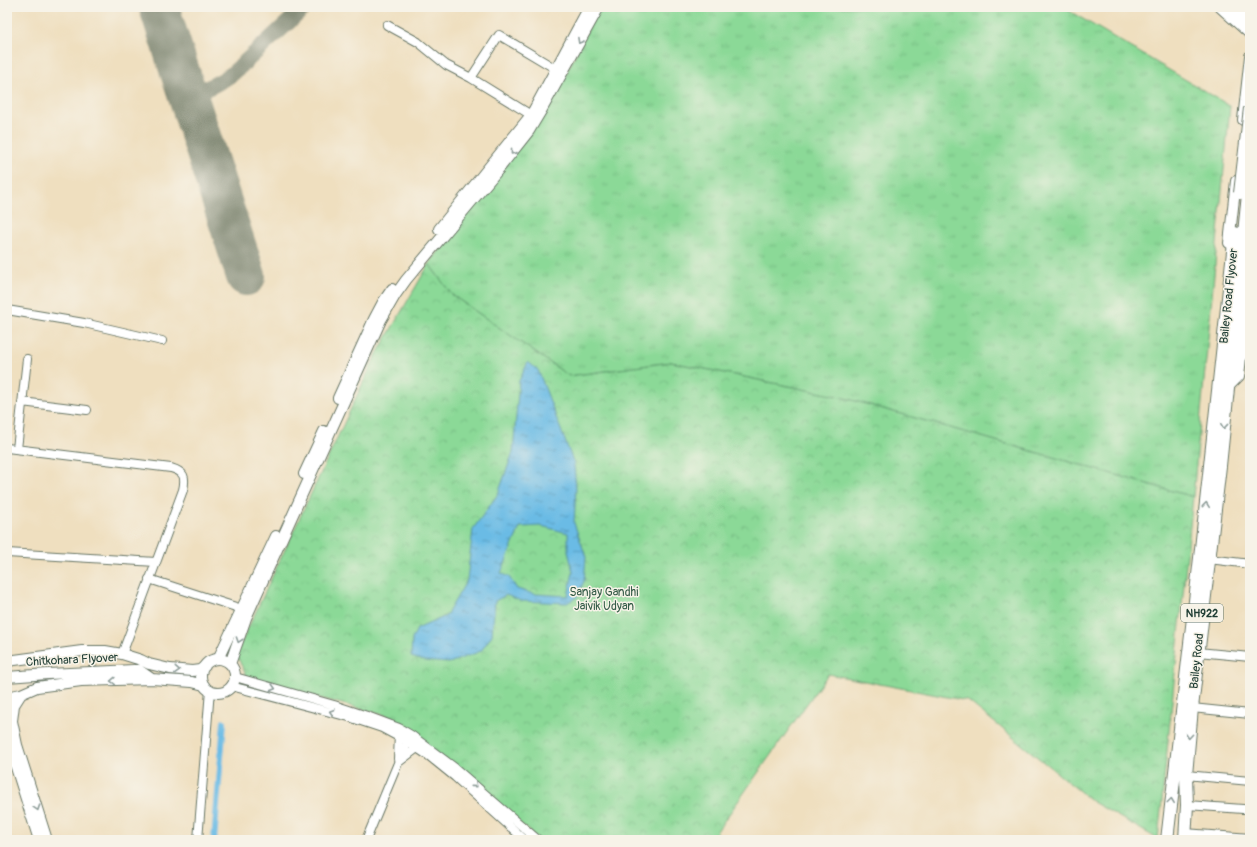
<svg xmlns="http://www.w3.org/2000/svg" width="1257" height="847" font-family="Pangolin,sans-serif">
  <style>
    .grass { fill: url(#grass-tufts); stroke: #558b66 }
    .park { fill: url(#park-crowns); stroke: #558b66 }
    .water { fill: url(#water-ripples); stroke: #447c8c; fill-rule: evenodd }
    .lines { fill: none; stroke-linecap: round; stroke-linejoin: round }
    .canal { stroke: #6abbe5; stroke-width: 6 }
    .taxiway { stroke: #878e7a; stroke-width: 16 }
    .runway { stroke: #878e7a; stroke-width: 40 }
    .minor-casing { stroke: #687665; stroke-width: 10 }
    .major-casing { stroke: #687665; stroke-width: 12 }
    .highway-casing { stroke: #687665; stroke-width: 14 }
    .minor { stroke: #fff; stroke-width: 8 }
    .major { stroke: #fff; stroke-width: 10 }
    .highway { stroke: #fff; stroke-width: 12 }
    .highway-bridge-casing { stroke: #687665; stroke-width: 14; stroke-linecap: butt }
    .highway-bridge { stroke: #fff; stroke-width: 12 }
    .oneway { stroke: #8f9e9a }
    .labels { text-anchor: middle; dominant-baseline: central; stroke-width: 3; stroke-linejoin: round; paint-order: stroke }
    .shield { fill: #f7f3e8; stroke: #60746a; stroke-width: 1 }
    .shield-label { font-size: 11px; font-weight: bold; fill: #1f3d34 }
    .street-label { font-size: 12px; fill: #1f3d34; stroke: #f7f3e8 }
    .park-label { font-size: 12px; fill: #355c48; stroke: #f7f3e8 }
  </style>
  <defs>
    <pattern id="grass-tufts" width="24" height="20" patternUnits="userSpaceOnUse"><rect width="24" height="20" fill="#8bd997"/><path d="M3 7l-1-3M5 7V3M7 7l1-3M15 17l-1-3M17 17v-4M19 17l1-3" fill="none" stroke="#78bb83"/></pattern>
    <pattern id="park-crowns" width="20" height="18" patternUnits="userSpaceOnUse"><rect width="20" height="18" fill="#8bd997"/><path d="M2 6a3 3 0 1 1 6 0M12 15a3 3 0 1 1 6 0" fill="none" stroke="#78bb83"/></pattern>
    <pattern id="water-ripples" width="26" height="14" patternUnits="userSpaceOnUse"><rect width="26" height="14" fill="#6abbe5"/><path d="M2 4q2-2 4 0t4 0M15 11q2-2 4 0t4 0" fill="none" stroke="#5799ba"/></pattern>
  </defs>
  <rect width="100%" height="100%" fill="#f7f3e8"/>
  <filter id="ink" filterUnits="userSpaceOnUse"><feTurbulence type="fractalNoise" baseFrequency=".025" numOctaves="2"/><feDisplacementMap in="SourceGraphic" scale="8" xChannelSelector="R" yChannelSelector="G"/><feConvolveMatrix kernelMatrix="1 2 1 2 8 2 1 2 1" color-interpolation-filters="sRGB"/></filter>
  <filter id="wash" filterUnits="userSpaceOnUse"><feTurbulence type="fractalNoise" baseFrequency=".012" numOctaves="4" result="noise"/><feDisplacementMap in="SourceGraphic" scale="16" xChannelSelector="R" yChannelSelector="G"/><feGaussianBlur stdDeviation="0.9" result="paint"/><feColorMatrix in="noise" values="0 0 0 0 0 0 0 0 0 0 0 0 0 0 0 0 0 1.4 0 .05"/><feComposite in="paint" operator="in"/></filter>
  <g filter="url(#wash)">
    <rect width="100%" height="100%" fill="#efdfbf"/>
    <path class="grass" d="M599,7H1066V9L1230,106L1193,497L841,397L671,362L569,376L452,295L429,264L551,104Z"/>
    <path class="park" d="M429,264L452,295L569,376L671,362L841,397L1193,497L1158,839L1093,802L968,701L828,674L717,831L714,840H539L490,797L388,716L248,679L236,654L375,357Z"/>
    <path class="water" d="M528,362L538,370L574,464L576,489L574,523L586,557L584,581L577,597L567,603L521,601L506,595L495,601L492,635L481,651L449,663L425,661L411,657L412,639L417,629L446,616L467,580L473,529L498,494L513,452L519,381ZM541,526L568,533V551L573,572L568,596L534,594L517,589L509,577L501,573L520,527Z"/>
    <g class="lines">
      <path class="canal" d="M214,840L224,722"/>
      <path class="taxiway" d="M184,87C186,89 189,92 192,92C200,94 225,79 232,74L305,7"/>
      <path class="runway" d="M159,7L246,276"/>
    </g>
  </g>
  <g filter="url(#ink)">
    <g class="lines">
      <g class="minor-casing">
        <path id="minor" d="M387,25L418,42L446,65L471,78
          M531,115L471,78L499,35L556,69
          M7,310L84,323L162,341
          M22,402L87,410
          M7,448L171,468C184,472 186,476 183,490L122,654
          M17,449L27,359
          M7,553L156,562
          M1209,559L1250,564
          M149,579L242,609
          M1198,652L1250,657
          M235,677L334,705L367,716L399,728L411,735L455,768L538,840
          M231,686L349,717L382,728L408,742L429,756L455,777L525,840
          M1192,708L1250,714
          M398,759L399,733
          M400,761L421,745
          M1186,775L1250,781
          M1187,805L1243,809
          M1185,833L1250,838
          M198,840L210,690
          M366,840L398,763L410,738"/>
      </g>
      <g class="major-casing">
        <path id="major" d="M1220,7L1250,34
          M1232,7L1250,24
          M1243,120L1250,56
          M439,229L531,115L589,7
          M1229,243L1236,181
          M1228,387L1239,376L1250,273
          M338,398L374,319L383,302L392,289
          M304,474L324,431
          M218,659L276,536
          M201 676a17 17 0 1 1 34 0a17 17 0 1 1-34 0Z
          M7,661L82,651H105L122,654L141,660L149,664L170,669L192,671L200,670L205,666
          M230,664L246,618L381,320L396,294L406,280L498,170L529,131L541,111L599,7
          M7,677L48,674L134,670H139L152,679
          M7,697L21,694
          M7,739L39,840
          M47,840L17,745L12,721L14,705L21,694L37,687L81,681L152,679L192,682L204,685"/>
      </g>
      <g class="highway-casing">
        <path id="highway" d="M1167,840L1200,558L1235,233
          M1185,840L1187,805L1186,775L1192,708L1220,466L1250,175"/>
      </g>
      <use href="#minor" class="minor"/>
      <use href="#major" class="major"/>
      <use href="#highway" class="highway"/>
      <g class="highway-bridge-casing">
        <path id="highway-bridge" d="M1240,193L1250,108"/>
      </g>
      <use href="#highway-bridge" class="highway-bridge"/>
    </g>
    <defs><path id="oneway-chevron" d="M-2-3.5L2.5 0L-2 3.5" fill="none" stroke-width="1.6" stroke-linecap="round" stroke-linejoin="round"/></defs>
    <g class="oneway">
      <use href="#oneway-chevron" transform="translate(580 41) rotate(119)"/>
      <use href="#oneway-chevron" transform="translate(513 152) rotate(129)"/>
      <use href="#oneway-chevron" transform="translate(1224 426) rotate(96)"/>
      <use href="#oneway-chevron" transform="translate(1206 505) rotate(-84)"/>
      <use href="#oneway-chevron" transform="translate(239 640) rotate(109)"/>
      <use href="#oneway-chevron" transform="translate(177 670) rotate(4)"/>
      <use href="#oneway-chevron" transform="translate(113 681) rotate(178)"/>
      <use href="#oneway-chevron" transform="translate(273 688) rotate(16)"/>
      <use href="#oneway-chevron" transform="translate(332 712) rotate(-164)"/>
      <use href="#oneway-chevron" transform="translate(1189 736) rotate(95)"/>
      <use href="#oneway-chevron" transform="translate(475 785) rotate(41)"/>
      <use href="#oneway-chevron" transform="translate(1171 801) rotate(-83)"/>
      <use href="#oneway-chevron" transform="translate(37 808) rotate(72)"/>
    </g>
  </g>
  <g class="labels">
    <rect class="shield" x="1181" y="604" width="42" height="18" rx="3"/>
    <g class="shield-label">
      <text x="1202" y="613">NH922</text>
    </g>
    <g class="street-label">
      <text transform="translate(1229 296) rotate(-84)">Bailey Road Flyover</text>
      <text transform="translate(72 660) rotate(-3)">Chitkohara Flyover</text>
      <text transform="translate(1197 661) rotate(-84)">Bailey Road</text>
    </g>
    <g class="park-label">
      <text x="604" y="592">Sanjay Gandhi<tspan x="604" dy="14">Jaivik Udyan</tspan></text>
    </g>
  </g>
  <rect width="1257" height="847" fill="none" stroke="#f7f3e8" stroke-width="24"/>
</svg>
